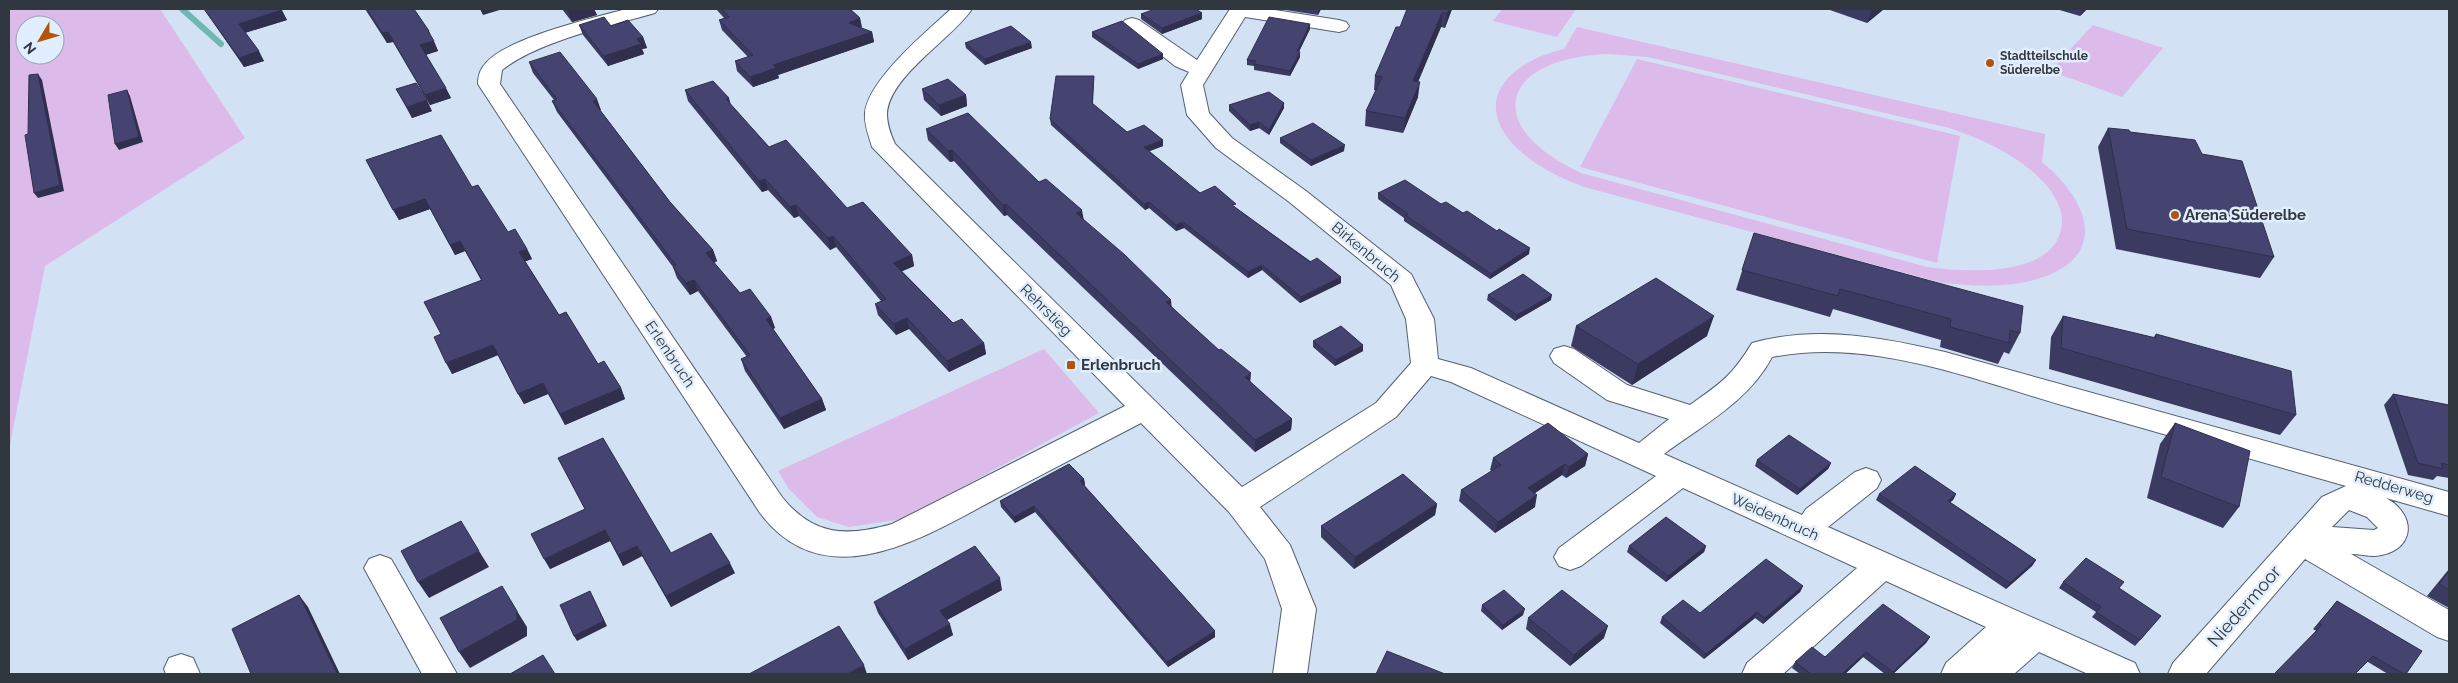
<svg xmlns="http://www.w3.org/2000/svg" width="2458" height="683" font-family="Raleway,sans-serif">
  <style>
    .green { fill: #dcbbea; fill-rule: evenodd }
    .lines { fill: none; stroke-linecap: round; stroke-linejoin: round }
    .stream { stroke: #6eb7b3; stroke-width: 6 }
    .minor-casing { stroke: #546171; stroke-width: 2 }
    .minor { fill: #fff; fill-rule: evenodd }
    .wall { fill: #3b3a60 }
    .shaded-wall { fill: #302f4e }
    .building { fill: #454370; stroke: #302f4e }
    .poi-dot { fill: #b3530c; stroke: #e1eefd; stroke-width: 2 }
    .labels { text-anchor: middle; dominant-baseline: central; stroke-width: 5; stroke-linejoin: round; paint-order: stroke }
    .far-poi-label { font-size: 12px; font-weight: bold; fill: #31373e; stroke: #e1eefd; text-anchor: start }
    .poi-label { font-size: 15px; font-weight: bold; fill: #31373e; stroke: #e1eefd; text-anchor: start }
    .street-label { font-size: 15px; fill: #31373e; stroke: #e1eefd }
    .near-street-label { font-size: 18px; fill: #31373e; stroke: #e1eefd }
  </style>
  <rect width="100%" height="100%" fill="#d2e1f3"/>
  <path class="green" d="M9,9H160L245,138L45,266L9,450ZM25,25H55V55H25Z
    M1502,9H1576L1557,37L1493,21Z
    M2093,25L2163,48L2122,97L2050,71Z
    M1577,27L2045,134L2042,162C2091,202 2110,259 2034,280C2003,288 1973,286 1943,283L1584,187C1560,178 1537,167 1518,149C1468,101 1511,61 1564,49ZM1609,54L1648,57L1949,128C1979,138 2009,151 2033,172C2047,184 2063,203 2062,223C2058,279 1964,272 1927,267L1581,173C1478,125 1503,57 1609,54Z
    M1637,59L1960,136L1937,263L1580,167Z
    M1044,349L1099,413L903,519L849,527L817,517L789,489L778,471Z"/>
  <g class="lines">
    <path class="stream" d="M182,9L221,44"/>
    <g class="minor-casing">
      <path id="minor" d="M626,9H658L655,13C609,26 539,41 502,70L500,84L782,497C813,536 846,537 892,524L1125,406L872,147C869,136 864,125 865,113C868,80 927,31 951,9H972C952,39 889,76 887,114C887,125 891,135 895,144L1242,487L1376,403L1411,363L1406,319L1391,285L1288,201L1216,148L1187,115L1181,85L1189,72L1175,66L1122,24L1125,20L1132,18L1139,20L1197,60L1230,9H1269L1339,20L1346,22L1349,26L1346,30L1339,32L1245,17L1203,85L1209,113L1232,138L1306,191L1411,274L1434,319L1438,359L1471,368L1639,443L1669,419L1607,400L1554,363L1550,356L1554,349L1564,346L1574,349L1627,385L1690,405C1721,383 1732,376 1752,343C1817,325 1881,337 1945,352L2449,492V516L2386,498C2419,516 2414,553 2375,556C2367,556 2359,554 2351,554L2449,610V641L2437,637L2305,559L2206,674H2168L2173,663L2322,497L2346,486C2255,460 2163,434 2072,408C1977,381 1872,337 1772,357C1749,401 1703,425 1664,454L1802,515L1806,509L1855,472L1866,468L1877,472L1881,480L1877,488L1828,527L2135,663L2140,674H2088L2039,652L2014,674H1941L1946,663L1986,627L1886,581L1783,674H1742L1747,663L1857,568L1683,488L1581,566L1570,570L1559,566L1554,557L1559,548L1656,476L1451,382L1431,376L1396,417L1260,507L1290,545L1316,609L1307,674H1273L1282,609L1265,559L1229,512L1141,423C1095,447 1049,471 1003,495C929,534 827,602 760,513L478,84C478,76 480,69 486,63C507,38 593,18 626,9ZM2349,510L2367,517L2378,528L2374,530L2332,527Z
        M380,555L391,559L457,674H422L364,568L369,559Z
        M181,654L193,658L200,674H166L164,669L169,658Z"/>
    </g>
    <use href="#minor" class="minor"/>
  </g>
  <path class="wall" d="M204,9H280L287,20L245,33L264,61L244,67Z
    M365,9H414L429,31L438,51L426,55L451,98L430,105L393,42L387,43Z
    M562,9H594L597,15L572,22Z
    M716,9H850L860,18L861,28L872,32L874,42L778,75L779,78L753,87L737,71L735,61L748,57L722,30L719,20L724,18Z
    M1279,9H1321L1318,15Z
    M1452,9L1445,28L1441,27L1418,82V97L1403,133L1365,126L1366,111L1376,91L1374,90L1375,76L1400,27Z
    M1827,9H1884L1867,23Z
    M2056,9H2087L2080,16Z
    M1202,13V19L1162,34L1141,19V14Z
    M1310,24V29L1299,51L1300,57L1290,76L1254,70V66L1247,65V60Z
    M579,25L611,26L643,37L647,48L642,49L644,54L608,66L583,35Z
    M1092,32L1163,54V59L1138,69L1092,37Z
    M965,43L1032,48L985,65L966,48Z
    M529,62L601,110H600L670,202L713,250L717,261L714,263L740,293L771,317L775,328L773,329L822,399L826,410L784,429L745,371L741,359L747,357L698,291L690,295L677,278L673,267L557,112L552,101L554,100L533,73Z
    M1094,81L1093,104L1127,132L1163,140V146L1149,151L1200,193L1236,208L1341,283L1300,303L1262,270L1248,278L1184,228L1176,231L1149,208L1145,210L1051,125L1050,119Z
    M396,89L432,111L412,118Z
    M922,89L966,95L967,106L941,116L924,100Z
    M685,90L731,105L769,147L847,208L912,255L914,266L902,271L953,323L984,343L986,354L949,372L909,329L896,335L878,315L875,304L881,301L836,247L830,250L799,216L794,218L768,190L762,192L688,101Z
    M1284,103V108L1269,135L1259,128L1250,131L1229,111V105Z
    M2108,128L2130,132L2202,154L2274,257L2260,278L2116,249L2098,147Z
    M926,129L1039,182L1083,219L1172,307L1250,382L1292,419L1291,430L1255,452L1007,215L1004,216L954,161L950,162L928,140Z
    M1280,138L1344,151L1311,166L1280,143Z
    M366,160L472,187L508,232L527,249L532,259L525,261L559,315L598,364L621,388L625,399L565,425L548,394L524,404L498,355L452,374L441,334L481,280L465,251L455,255L430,209L399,220Z
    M1378,193L1441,204L1463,213L1529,254L1490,279L1404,221V218L1378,199Z
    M1754,233L2020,333L2009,354L2004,352L1998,364L1940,347L1941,340L1833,309L1830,317L1736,290Z
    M1488,295L1551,300L1515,321L1487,300Z
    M2063,316L2153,338L2156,334L2296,415L2280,435L2049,369L2051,337Z
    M1576,326L1707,336L1632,385L1571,346Z
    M1313,341L1363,351L1335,366L1313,347Z
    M2393,394L2449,405V478L2437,476L2433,480L2408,475L2384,405Z
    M2175,423L2239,507L2223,528L2147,498L2160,444Z
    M1588,454L1585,466L1566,478L1562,475L1535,493V507L1495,533L1459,501L1461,490L1492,471L1490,470L1493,458Z
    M558,458L671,553L735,573L671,607L642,556L623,566L610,541L550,569L585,509Z
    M1757,460L1831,463L1828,469L1797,495L1755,466Z
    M1084,479L1085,485H1084L1215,631V637L1168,667L1035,512L1015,523L1001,507L1000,501Z
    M1879,494H1956L1953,500L1950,502L2036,560L2032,566L2006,589L1876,500Z
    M1437,504L1435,515L1354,569L1321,537V526Z
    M1629,546H1706L1704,552L1666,582L1627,552Z
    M2449,569V608L2427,596Z
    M2063,582L2119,589L2161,616L2135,646L2092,617L2096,612L2059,588Z
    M1803,586L1800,592L1763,624L1755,618L1704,659L1660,623L1662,617L1700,613Z
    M1002,590L947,620L953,635L908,660L878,613L874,602Z
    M2337,601L2406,674H2388L2313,629Z
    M1482,605L1523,615L1502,630L1481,611Z
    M1528,618L1604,638L1570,666L1526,629Z
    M1930,637L1926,643L1893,674H1885L1863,657L1845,674H1800L1792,668L1795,662Z"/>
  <path class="shaded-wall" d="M480,9H503L483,15Z
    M578,9H594L597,15L572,22L568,11Z
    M1318,9H1321L1318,15Z
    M1449,9H1452L1445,28L1447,13Z
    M1872,9H1884L1867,23Z
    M2083,9H2087L2080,16Z
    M282,10L287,20L244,33L239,24Z
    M1202,13V19L1162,34V28Z
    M1442,13L1441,27L1412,96L1413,81Z
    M860,18L862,27L851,32L849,23Z
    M1310,24V29L1297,56V51Z
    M388,32L393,42L387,43L382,33Z
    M872,32L874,42L778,75L779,78L753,87L750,77L773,65Z
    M643,37L647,48L642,49L644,54L608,66L604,56L637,39Z
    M434,41L438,51L424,55L420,45Z
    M1031,42L1032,48L985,65V59Z
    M259,51L264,61L244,67L239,58Z
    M1300,52V57L1290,76V71Z
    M1163,54V59L1138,69V64Z
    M38,74L42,80L64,191L38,198L34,193Z
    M1420,82L1418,97L1403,133L1405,118Z
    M446,88L451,98L430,105L425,95Z
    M127,90L130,96L143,142L119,150L115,144Z
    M966,95L967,106L941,116L939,105Z
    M729,98L732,109L726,99Z
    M597,99L601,110L597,111L593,101Z
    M427,100L432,111L412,118L407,107Z
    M1284,103V108L1269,135V130Z
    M1259,122V128L1250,131V125Z
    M1163,140V146L1145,153L1144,147Z
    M1345,145L1344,151L1311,166V160Z
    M952,150L954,161L950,162L948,151Z
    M765,179L768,190L762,192L759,181Z
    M425,199L430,209L399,220L393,210Z
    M1149,202V208L1145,210L1144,204Z
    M1006,204L1007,215L1004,216L1003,205Z
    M796,205L799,216L794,218L790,207Z
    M1082,210L1084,221L1076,213Z
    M1183,222L1184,228L1176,231V225Z
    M833,236L836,247L830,250L828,238Z
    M460,241L465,251L455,255L450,245Z
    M1530,248L1529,254L1490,279L1491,274Z
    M527,249L532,259L524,262L519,252Z
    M713,250L717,261L710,264L706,253Z
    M912,255L914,266L896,274L893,263Z
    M1262,265V270L1248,278V272Z
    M1341,277V283L1300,303L1301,297Z
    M694,280L698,291L690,295L686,283Z
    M1552,295L1551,300L1515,321L1517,315Z
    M1171,300L1172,311L1166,302Z
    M1714,316L1707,336L1632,385L1638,364Z
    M771,317L775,328L769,330L766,319Z
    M907,318L909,329L896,335L894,324Z
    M984,343L986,354L949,372L947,361Z
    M493,345L498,355L452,374L446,363Z
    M1363,345V351L1335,366L1336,360Z
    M1251,373L1250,385L1245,377Z
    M543,383L548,394L524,404L518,394Z
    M621,388L625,399L565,425L560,414Z
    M822,399L826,410L784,429L780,418Z
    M1292,419L1291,430L1255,452V440Z
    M1588,454L1585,466L1566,478L1569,467Z
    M1831,463L1828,469L1797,495L1800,489Z
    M1565,464L1562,475L1526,499L1528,488Z
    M1084,479L1085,485L1081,487L1080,481Z
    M1956,494L1953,500L1945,507L1948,501Z
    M1537,495L1535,507L1495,533L1498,522Z
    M1437,504L1435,515L1354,569L1355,557Z
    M1034,506L1035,512L1015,523L1014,517Z
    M605,530L610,541L550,569L544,559Z
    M637,546L642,556L623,566L618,555Z
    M1706,546L1704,552L1666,582L1668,576Z
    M479,551L489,567L429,598L418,582Z
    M2036,560L2032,566L2006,589L2010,583Z
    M730,563L735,573L671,607L666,596Z
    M1000,578L1002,590L943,622L940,611Z
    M1803,586L1800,592L1763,624L1765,618Z
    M299,595L308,607L340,674H337Z
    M593,597L607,626L577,641L574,636Z
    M1525,609L1523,615L1502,630L1503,625Z
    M517,611L527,627V636L470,668L459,652Z
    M1757,612L1755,618L1704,659L1706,654Z
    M950,624L953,635L908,660L905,649Z
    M1608,626L1604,638L1570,666L1574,655Z
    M1215,631V637L1168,667L1167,662Z
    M1930,637L1926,643L1893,674H1891L1893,672Z
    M1866,652L1863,657L1845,674H1842Z
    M864,665L867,674H847Z"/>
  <path class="building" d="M204,9H280L282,10L239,24L259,51L239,58Z
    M367,9H414L429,31H428L434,41L420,45L446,88L425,95L388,32L382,33Z
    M566,9H578L568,11Z
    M722,9H850L860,18L849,23L872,32L773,65L776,68L750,77L735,61L753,55L719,20L729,17Z
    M1155,9H1196L1202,13L1162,28L1141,14Z
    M1407,9H1449L1447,13H1442L1413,81L1420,82L1405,118L1366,111L1382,77L1375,76L1396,27H1400Z
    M604,17L611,26L628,20L643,37L637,39L641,44L604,56L579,25Z
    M1269,17L1310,24L1297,51L1300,52L1290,71L1254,64L1256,61L1247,60Z
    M1122,21L1163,54L1138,64L1092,32Z
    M1011,26L1031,42L985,59L965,43Z
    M560,52L597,99L593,101L670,202L713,250L706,253L740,293L750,289L771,317L766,319L822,399L780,418L741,359L750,355L694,280L686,283L673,267L676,265L552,101L557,99L529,62Z
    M38,74L60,185L34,193L25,135L28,134L29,75Z
    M1056,76H1094L1092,103L1127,132L1144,125L1163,140L1144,147L1200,193L1215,186L1236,204L1232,205L1310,262L1317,258L1341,277L1301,297L1262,265L1248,272L1183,222L1176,225L1149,202L1144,204L1050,119Z
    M948,79L966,95L939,105L922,89Z
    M713,81L729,98L726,99L769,147L786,140L847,208L863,202L912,255L893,263L953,323L962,319L984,343L947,361L907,318L894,324L875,304L886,299L833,236L828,238L796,205L790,207L765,179L759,181L685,90Z
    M416,83L427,100L407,107L396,89Z
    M127,90L139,137L115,144L108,95Z
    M1269,92L1284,103L1269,130L1259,122L1250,125L1229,105Z
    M968,113L1039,182L1046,179L1082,210L1076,213L1125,255L1171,300L1166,302L1219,350L1221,349L1251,373L1245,377L1292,419L1255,440L1006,204L1003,205L952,150L948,151L926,129Z
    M1313,123L1345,145L1311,160L1280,138Z
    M2108,128L2129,130L2130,132L2195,140L2202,154L2242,161L2274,257L2127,229Z
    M441,135L472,187L478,185L508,232L515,229L527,249L519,252L559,315L566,312L598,364L604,361L621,388L560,414L543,383L518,394L493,345L446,363L434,337L441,334L424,302L482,280L460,241L450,245L425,199L393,210L366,160Z
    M1405,180L1441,204L1446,202L1463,213L1467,211L1497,231L1499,229L1530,248L1491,274L1405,215L1408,214L1378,193Z
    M1754,233L2023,306L2020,333L2010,330L2009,343L1950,327L1951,319L1840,289L1838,296L1742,270Z
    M1523,274L1552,295L1517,315L1488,295Z
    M1656,278L1714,316L1638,364L1576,326Z
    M2063,316L2156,338V334L2291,371L2296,415L2061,348Z
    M1341,326L1363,345L1336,360L1313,341Z
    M2393,394L2449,405V465L2441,463L2443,469L2418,463Z
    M1548,423L1588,454L1569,467L1565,464L1528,488L1537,495L1498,522L1461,490L1501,465L1493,458Z
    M2175,423L2250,451L2239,507L2161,477Z
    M1789,435L1831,463L1800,489L1757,460Z
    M603,438L671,553L711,533L730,563L666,596L637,546L618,555L605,530L544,559L531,534L585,509L558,458Z
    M1069,464L1084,479L1080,481L1215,631L1167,662L1034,506L1014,517L1000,501Z
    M1915,466L1956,494L1948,501L2036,560L2010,583L1879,494Z
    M1403,474L1437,504L1355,557L1321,526Z
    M1666,517L1706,546L1668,576L1629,546Z
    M461,521L479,551L418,582L401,551Z
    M975,546L1000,578L940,611L950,624L905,649L874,602Z
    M2086,558L2124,582L2119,588L2161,616L2140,640L2096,612L2101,607L2063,582Z
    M1766,559L1803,586L1765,618L1757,612L1706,654L1662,617L1683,600L1700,613Z
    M2449,571V590L2439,584Z
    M502,586L517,611V620L459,652L440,618Z
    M1504,590L1525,609L1503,625L1482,605Z
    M1562,590L1608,626L1574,655L1528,618Z
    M590,591L604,621L574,636L560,605Z
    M299,595L337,674H251L232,629Z
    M2337,601L2422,651L2406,674H2404L2373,656L2355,674H2274L2322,625L2319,623Z
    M1883,604L1930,637L1893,672L1866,652L1842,674H1811L1795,662L1812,647L1825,657Z
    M839,626L864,665L847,674H749Z
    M1387,651L1445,674H1376Z
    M543,655L555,674H510Z"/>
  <g class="poi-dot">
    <circle cx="1990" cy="63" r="5"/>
    <circle cx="2175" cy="215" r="5"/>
    <rect x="1066" y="360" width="10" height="10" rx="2.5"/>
  </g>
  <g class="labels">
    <g class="far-poi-label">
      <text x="2000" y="56">Stadtteilschule<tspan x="2000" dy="14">Süderelbe</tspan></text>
    </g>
    <g class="poi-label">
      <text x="2185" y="215">Arena Süderelbe</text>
      <text x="1081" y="365">Erlenbruch</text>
    </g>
    <g class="street-label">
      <text transform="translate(1366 252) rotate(40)">Birkenbruch</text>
      <text transform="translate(1046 310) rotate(45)">Rehrstieg</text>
      <text transform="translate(670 354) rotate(56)">Erlenbruch</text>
      <text transform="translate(2394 487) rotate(16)">Redderweg</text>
      <text transform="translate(1775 517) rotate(24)">Weidenbruch</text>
    </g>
    <g class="near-street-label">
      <text transform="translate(2244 606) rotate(-49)">Niedermoor</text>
    </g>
  </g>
  <rect width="2458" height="683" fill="none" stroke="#31373e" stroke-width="20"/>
  <g transform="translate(40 40) rotate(232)"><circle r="24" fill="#e1eefd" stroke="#9ba5b1"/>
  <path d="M0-4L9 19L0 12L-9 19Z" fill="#b3530c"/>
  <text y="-8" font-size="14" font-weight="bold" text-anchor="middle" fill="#31373e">N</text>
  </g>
</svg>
